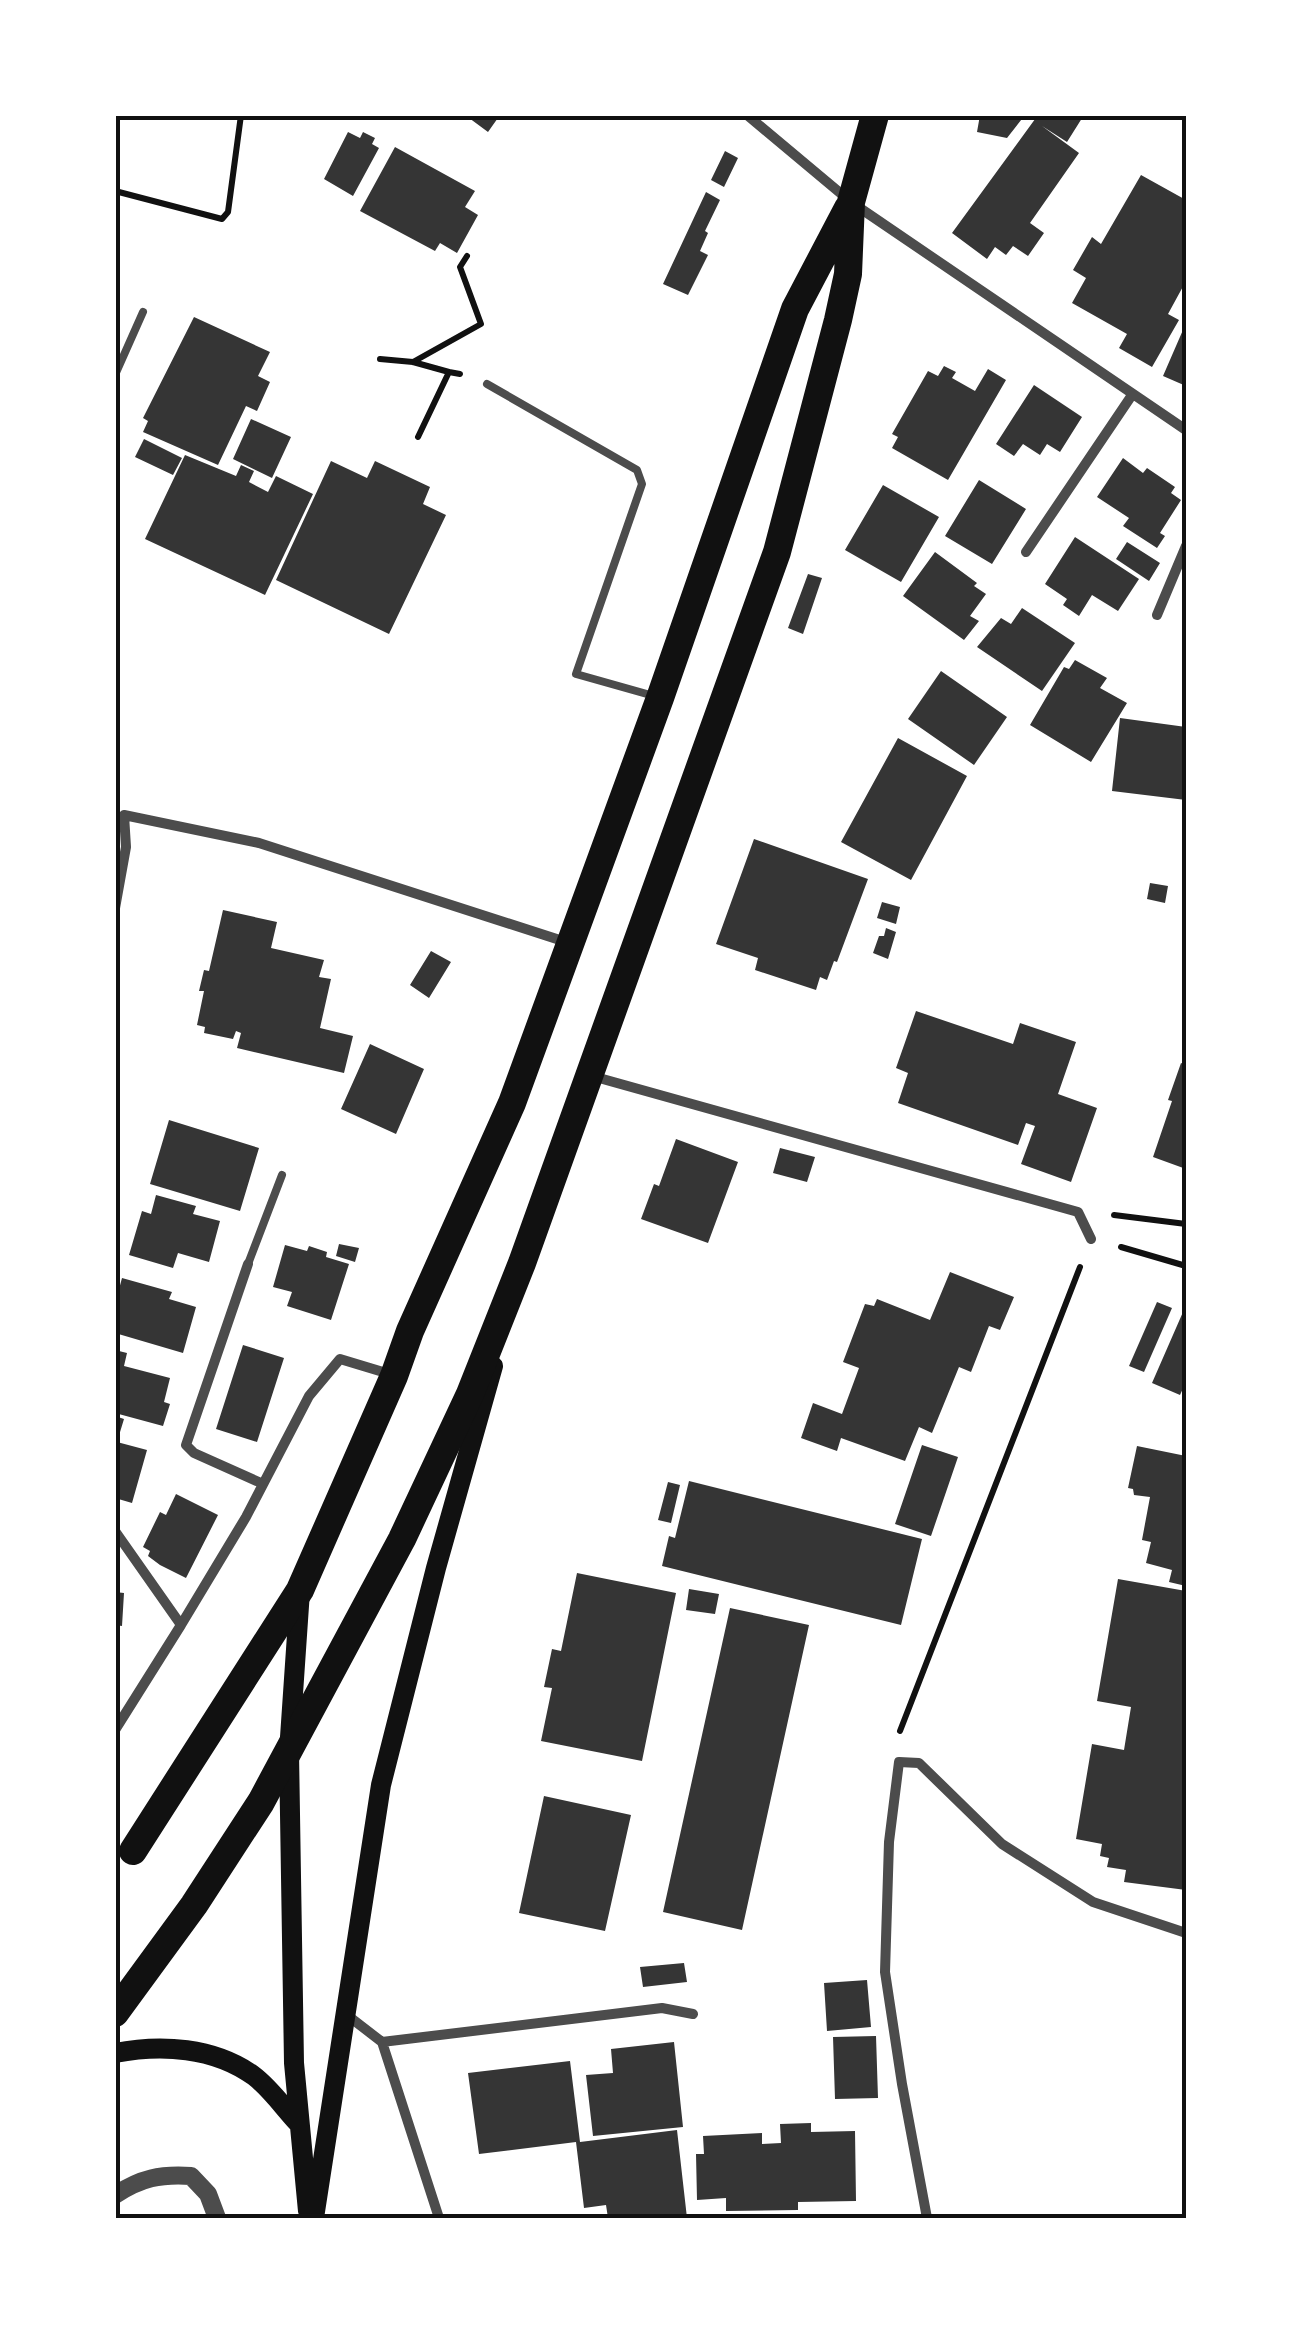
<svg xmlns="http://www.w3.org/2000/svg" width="1301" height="2333" font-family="Raleway,sans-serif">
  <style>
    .building { fill: #353535 }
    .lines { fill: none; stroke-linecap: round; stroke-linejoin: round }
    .path { stroke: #111; stroke-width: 6 }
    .service { stroke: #4c4c4c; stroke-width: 8 }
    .minor { stroke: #4c4c4c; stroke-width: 10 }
    .tertiary { stroke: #4c4c4c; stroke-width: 18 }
    .secondary { stroke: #111; stroke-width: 20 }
    .trunk { stroke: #111; stroke-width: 28 }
    .neatline { fill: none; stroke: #111; stroke-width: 4 }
  </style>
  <rect width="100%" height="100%" fill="#fff"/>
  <path class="building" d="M465,115H500L488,132Z
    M980,115H1025L1007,138L977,132Z
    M1038,115H1084L1067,142L1042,126L1079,153L1030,223L1044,233L1028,256L1013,246L1006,255L995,247L987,259L952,233Z
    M348,132L360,138L363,132L375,138L372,144L379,148L353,196L324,179Z
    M395,147L475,191L465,207L478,215L457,253L440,243L435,251L360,211Z
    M725,151L738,158L724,187L711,180Z
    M1141,175L1186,200V281L1168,314L1179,320L1152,367L1119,348L1127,334L1072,303L1086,278L1073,270L1092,237L1101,244Z
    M706,192L720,200L705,231L708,233L700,251L708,255L688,295L663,284Z
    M194,317L270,352L258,376L270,382L257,411L246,406L218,465L143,432L148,421L143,418Z
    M1186,323V386L1163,376Z
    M944,366L956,372L952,378L975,391L988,369L1006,380L948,480L892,448L898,437L892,434L928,371L938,376Z
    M1034,385L1082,417L1060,452L1047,444L1040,455L1023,444L1014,456L996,444Z
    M251,419L291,437L272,478L233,459Z
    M144,439L182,458L173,475L135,457Z
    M185,455L236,476L241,465L254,471L249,482L268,492L276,476L313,494L265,595L145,539Z
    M1123,458L1143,473L1147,468L1175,487L1171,493L1181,500L1160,533L1165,536L1157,548L1123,526L1129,518L1097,497Z
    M331,461L367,478L375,461L430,487L423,504L446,515L389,634L276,580Z
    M979,480L1026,509L992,564L945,536Z
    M883,485L939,517L901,582L845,550Z
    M1075,537L1139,579L1118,611L1092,595L1079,616L1063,605L1067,599L1045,584Z
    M1127,542L1160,563L1149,581L1116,559Z
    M935,552L977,583L974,586L986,594L970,616L979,621L964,640L903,596Z
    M808,574L822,578L803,634L788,628Z
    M1022,608L1075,643L1042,691L977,647L1001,618L1011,624Z
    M1075,660L1107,678L1100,688L1127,703L1091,762L1030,725L1064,667L1069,669Z
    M941,671L1007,717L974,765L908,719Z
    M1120,718L1186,727V800L1112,791Z
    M898,738L967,776L911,880L841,842Z
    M754,839L868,879L837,962L834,961L827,980L820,977L816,990L755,970L758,958L716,944Z
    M1150,883L1168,886L1165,903L1147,899Z
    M882,902L900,907L896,924L877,918Z
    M223,910L277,922L271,948L324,960L319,977L331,979L320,1028L353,1036L344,1073L237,1048L241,1033L236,1031L233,1039L204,1033L205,1027L197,1025L204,991H199L204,970L209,971Z
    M886,928L896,932L888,959L873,953L879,936H884Z
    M431,951L451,962L429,998L410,985Z
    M916,1011L1013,1044L1020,1023L1076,1042L1058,1094L1097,1108L1071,1182L1021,1164L1035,1126L1026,1123L1018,1145L898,1103L908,1073L896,1068Z
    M370,1044L424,1069L396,1134L341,1109Z
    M1181,1063L1186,1065V1169L1153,1157L1172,1101L1168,1100Z
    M169,1120L259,1148L240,1211L150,1184Z
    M676,1139L738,1162L708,1243L641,1219L654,1184L659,1186Z
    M780,1148L815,1157L807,1182L773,1173Z
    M156,1195L196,1206L193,1214L220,1221L209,1262L178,1253L173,1268L129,1255L142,1211L151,1214Z
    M339,1244L359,1248L355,1262L336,1256Z
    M285,1245L307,1251L309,1246L327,1252L326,1257L349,1264L331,1320L287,1306L292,1292L273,1287Z
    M950,1272L1014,1297L1000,1330L989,1326L971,1372L959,1367L932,1433L919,1427L905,1461L841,1438L837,1451L801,1438L813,1403L842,1414L859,1368L843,1362L865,1304L874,1306L877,1299L930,1320Z
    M122,1278L172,1292L169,1299L196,1307L183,1353L115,1333V1304Z
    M1157,1302L1172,1308L1144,1372L1129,1366Z
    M1183,1312L1186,1314V1382L1180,1395L1152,1383Z
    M243,1345L284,1358L257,1442L216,1429Z
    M115,1350L127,1353L124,1366L170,1378L164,1402L170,1404L163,1426L115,1413Z
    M115,1416L124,1419L117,1442L147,1450L132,1503L115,1498Z
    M922,1445L958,1457L931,1536L895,1524Z
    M1137,1446L1186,1456V1586L1169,1582L1172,1570L1146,1563L1151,1542L1142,1540L1150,1497L1134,1495L1133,1489L1128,1488Z
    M689,1481L922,1539L901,1625L662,1566L669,1536L675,1538Z
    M668,1482L680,1485L671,1523L658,1520Z
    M176,1494L218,1515L186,1578L160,1565L148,1556L150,1551L143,1547L160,1512L166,1515Z
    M577,1573L676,1593L642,1761L541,1741L552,1688L544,1687L552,1649L561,1651Z
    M1118,1579L1186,1591V1890L1124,1882L1126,1870L1107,1867L1109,1858L1100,1856L1102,1844L1076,1839L1092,1744L1124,1750L1131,1707L1097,1701Z
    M689,1589L719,1594L715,1614L686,1610Z
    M115,1592L124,1593L122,1626L115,1625Z
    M730,1608L809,1625L742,1930L663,1912Z
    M544,1796L631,1815L605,1931L519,1913Z
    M684,1963L687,1982L643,1987L640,1967Z
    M867,1980L871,2027L827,2031L824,1983Z
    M876,2036L878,2098L835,2099L833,2037Z
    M674,2042L683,2127L593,2136L586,2075L613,2073L611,2049Z
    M570,2061L580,2142L677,2130L687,2218H608L606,2205L584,2208L576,2142L479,2154L468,2073Z
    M811,2123V2132L855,2131L856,2201L798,2202V2210L726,2211V2198L697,2200L696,2154H704L703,2136L762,2133V2144L781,2143L780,2124Z"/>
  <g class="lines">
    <path class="path" d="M115,191L222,219L228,212L241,115
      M380,359L413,362L449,372
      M413,362L481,324L460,267L467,256
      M418,437L449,372L460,374
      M1114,1215L1186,1224
      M1121,1247L1186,1266
      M900,1731L1080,1267"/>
    <path class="service" d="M115,375L143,312
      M487,384L637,470L642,484L576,674L654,696
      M248,1264L282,1175"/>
    <path class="minor" d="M747,115L851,202L1186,430
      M1026,552L1132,395
      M1157,615L1186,546
      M115,908L126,847L124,815L259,843L566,942
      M592,1076L1078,1212L1091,1239
      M248,1264L186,1445L194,1453L261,1483
      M115,1531L181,1625L246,1517L309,1396L340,1359L393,1375
      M115,1730L181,1625
      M347,2015L382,2042L439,2218
      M382,2042L662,2008L693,2014
      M927,2218L902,2084L885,1972L889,1842L899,1762L919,1763L1002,1844L1093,1902L1186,1933"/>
    <path class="tertiary" d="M115,2195C141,2178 160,2174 191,2176L208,2194L217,2218"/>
    <path class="secondary" d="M300,1591L289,1752L294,2063L308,2211
      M115,2053C161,2044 214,2047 254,2076C270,2088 284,2108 298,2123
      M314,2218L381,1785L436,1568L493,1366"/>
    <path class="trunk" d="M133,1851L300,1590L394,1376L410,1331L512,1103L660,698L795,309L848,208
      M115,2013L194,1905L261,1802L402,1539L470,1394L522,1263L777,552L838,320L848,274L851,202L875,115"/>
  </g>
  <rect width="1301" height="2333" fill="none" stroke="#ffffff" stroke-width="235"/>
  <rect x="118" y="118" width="1066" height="2098" class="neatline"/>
</svg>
